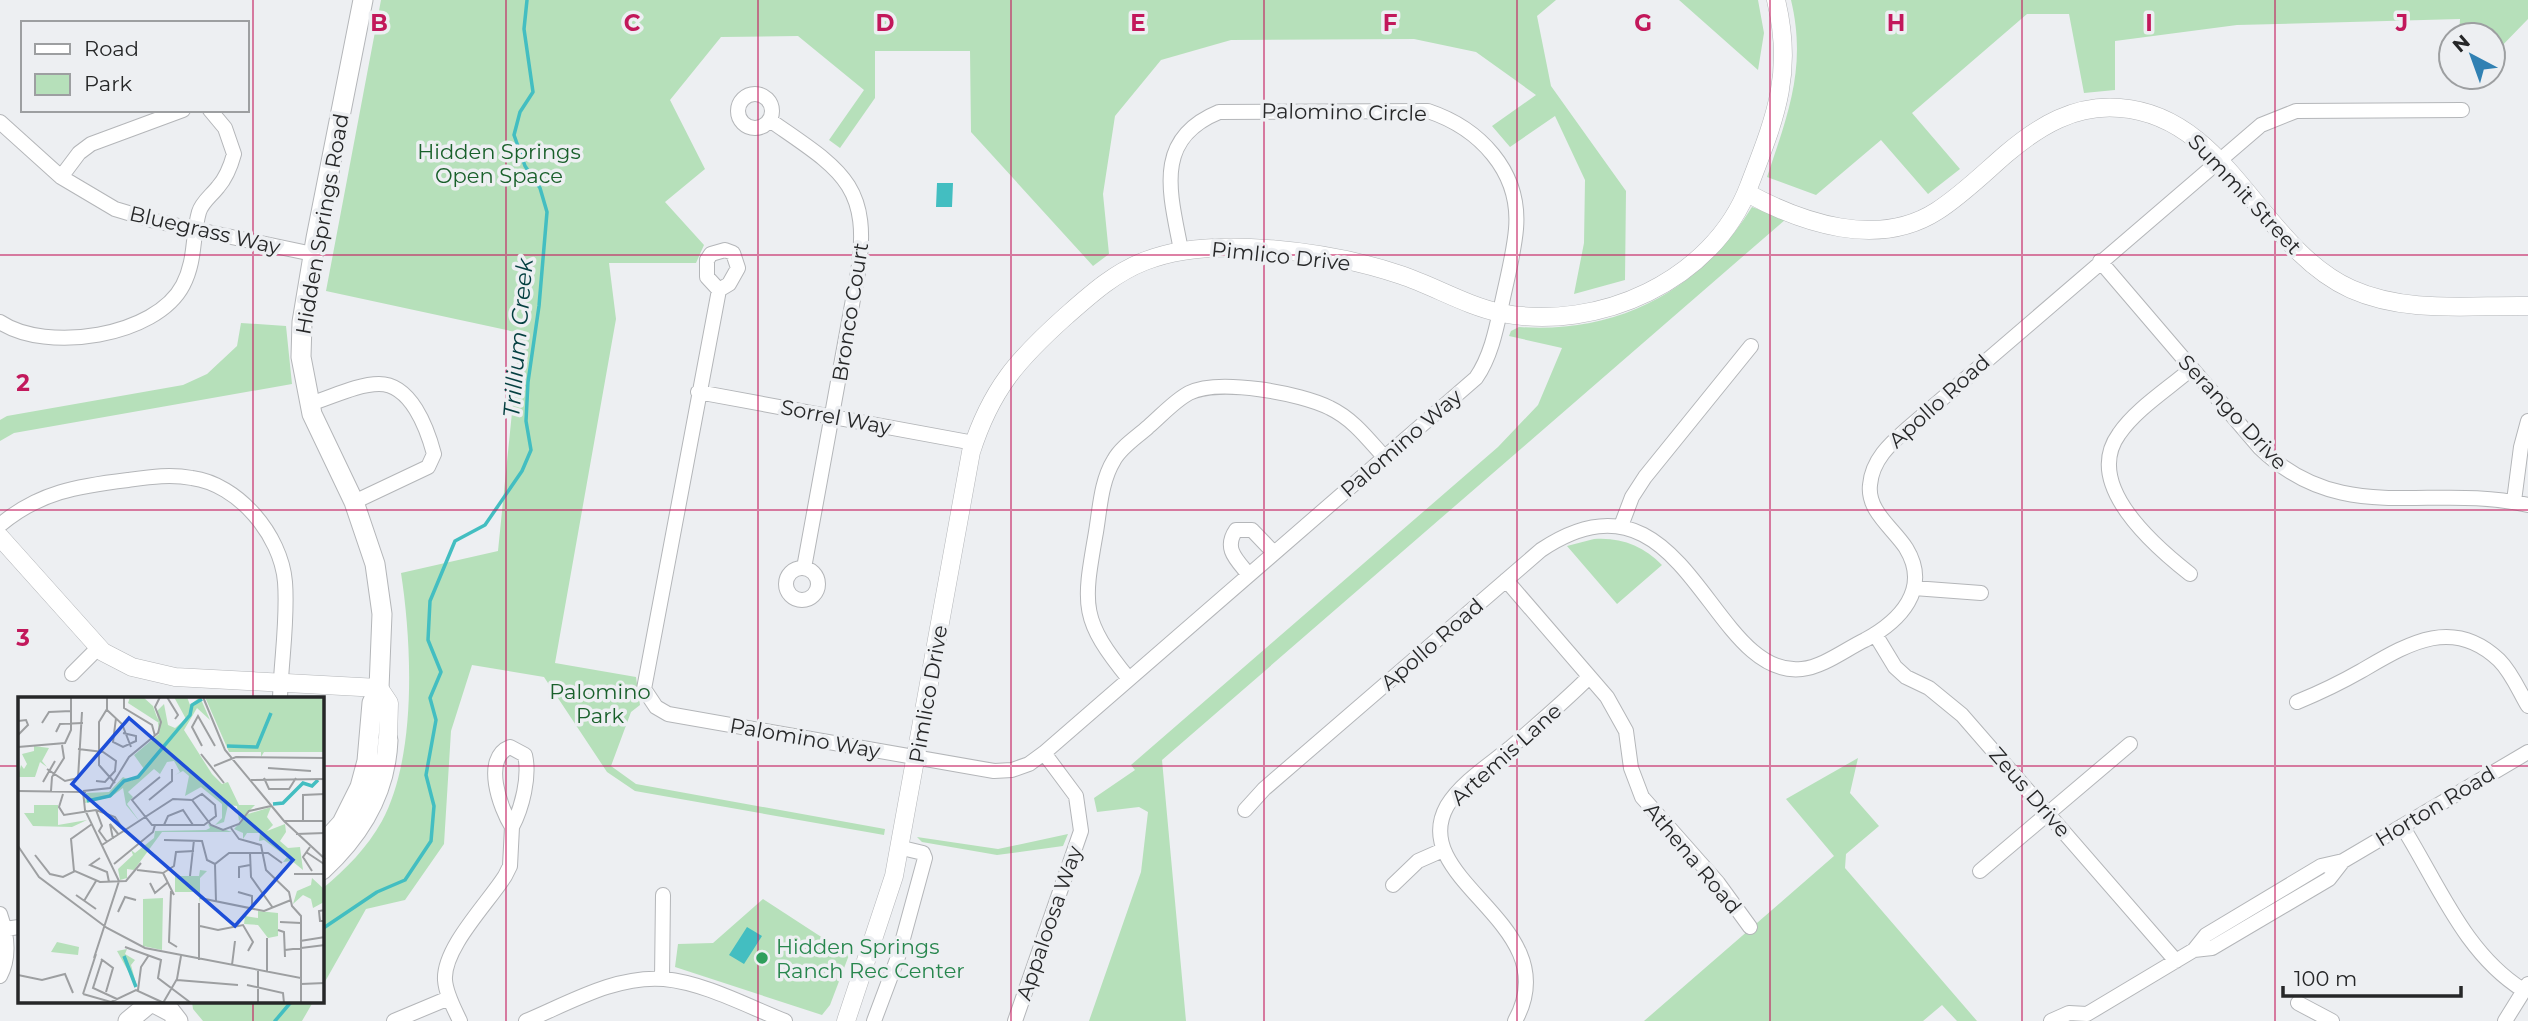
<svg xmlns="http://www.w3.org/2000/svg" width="2528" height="1021" font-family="Montserrat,sans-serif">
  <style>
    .green { fill: #b6e0ba }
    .water { fill: #43bec1 }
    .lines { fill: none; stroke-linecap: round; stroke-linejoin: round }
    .stream { stroke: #43bec1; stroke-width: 3.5 }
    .minor-casing { stroke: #b4b6b9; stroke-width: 16 }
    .tertiary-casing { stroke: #b4b6b9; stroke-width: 19 }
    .secondary-casing { stroke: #b4b6b9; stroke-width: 21 }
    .minor { stroke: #fff; stroke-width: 14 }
    .tertiary { stroke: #fff; stroke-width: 18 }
    .secondary { stroke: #fff; stroke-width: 19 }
    .grid { fill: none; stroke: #c2185b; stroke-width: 2; stroke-opacity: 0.55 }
    .leisure-dot { fill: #2e9e5b; stroke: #edeff2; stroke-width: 2.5 }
    .labels { text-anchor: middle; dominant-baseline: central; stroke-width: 7; stroke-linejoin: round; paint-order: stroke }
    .street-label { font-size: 21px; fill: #262728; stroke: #edeff2 }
    .park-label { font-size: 21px; fill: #19602b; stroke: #edeff2 }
    .leisure-label { font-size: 21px; fill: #27864d; stroke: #edeff2; text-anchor: start }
    .water-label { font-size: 23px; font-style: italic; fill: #043f40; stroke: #edeff2 }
    .inset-river { fill: none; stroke: #43bec1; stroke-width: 3.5 }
    .inset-road { fill: none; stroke: #9d9fa1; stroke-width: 2 }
    .view { fill: #1d4ed8; fill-opacity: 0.15; stroke: #1d4ed8; stroke-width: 3.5 }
    .inset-edge { fill: none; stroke: #262728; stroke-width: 3.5 }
    .grid-label { font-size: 23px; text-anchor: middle; font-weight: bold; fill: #c2185b; stroke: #edeff2; stroke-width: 7; stroke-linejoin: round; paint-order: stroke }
  </style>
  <rect width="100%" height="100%" fill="#edeff2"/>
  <path class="green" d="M381,0H1556L1537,16L1551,86L1626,191L1625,280L1574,294L1584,243L1585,180L1555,116L1510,147L1492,126L1536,95L1476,52L1414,39L1231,40L1161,60L1115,116L1103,194L1109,254L1093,266L971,132L970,51H875V98L840,148L829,140L864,90L798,36L721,37L670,100L705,169L665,202L704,245L696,263H609L616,319L555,663L636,677L640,705L631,712L611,766L636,784L885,829L884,835L635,791L607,772L544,677L472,665L451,731L444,844L405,900L366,909L322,987V889C346,869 367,848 382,821C417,756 412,644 401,573L498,551L520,333L326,291Z
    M1679,0H1758L1764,33L1758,70Z
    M1791,0H2528V19L2493,55V35H2459L2460,19L2237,25L2115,41V90L2084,93L2069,14H2027L1912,113L1960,169L1928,194L1881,140L1816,195L1767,177C1788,114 1807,67 1791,0Z
    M1752,207L1786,219L1162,760L1186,1021H1089L1141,872L1148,812L1139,807L1097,812L1094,798L1135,770L1131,765L1498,447L1538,405L1562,348L1509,336L1511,331L1519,327C1618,334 1701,290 1752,207Z
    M241,323L286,326L292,384L14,433L0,441V420L7,416L183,385L207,374L237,346Z
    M1594,539C1621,537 1644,546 1662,565L1617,604L1567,546Z
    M1858,758L1850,793L1879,826L1846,854L1845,868L1977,1021H1957L1942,1005L1923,1021H1644L1834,856L1786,799Z
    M1068,834L1063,846L997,855L922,842L917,837L998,849Z
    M763,899L849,955L830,1005L822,1015L675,967L678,944L713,943Z
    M192,1002H313L302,1021H203L193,1009Z"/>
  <path class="water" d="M937,183H953L952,207H936Z
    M747,927L762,936L744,964L729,955Z"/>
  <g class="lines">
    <path class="stream" d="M322,929L377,892L405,880L431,841L434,806L426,775L436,720L430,698L441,672L428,640L430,601L455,541L485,525L522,471L531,450L526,421L528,382L539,306L547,212L540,188L525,166L514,135L520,112L533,92L524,29L527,0
      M275,1021L291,1002"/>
    <g class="minor-casing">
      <path id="minor" d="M738 111a17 17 0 1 1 34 0a17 17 0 1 1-34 0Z
        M771,121C838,168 872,183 858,272L804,568
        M0,122L61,177L115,209L155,221L313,254
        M61,177L79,153L91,144L183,110
        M2100,261L2260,448C2343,528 2430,482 2528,505
        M719,290L707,277V260L711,254L725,250L733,253L738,268L729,284L719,290L644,689L656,707L668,714L994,771L1012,770L1029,764L1044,753L1476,378C1492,355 1497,325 1503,298C1508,275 1514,252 1516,229C1521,171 1479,128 1428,111L1219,112C1153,139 1170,193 1181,250
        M0,322C46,353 156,337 183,285C196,260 192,236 199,212C202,202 211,196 218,187C226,178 231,165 234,154L225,128L210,110
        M698,392L974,443
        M309,404C330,398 357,384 379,384C411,384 427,428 434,454L428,467L354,502
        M2514,501L2521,447L2528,421
        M0,525C39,492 78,486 128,480C150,477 170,474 192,478C238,484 281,535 285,582C288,620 281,661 280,699
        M1621,526L1632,497L1645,477L1751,346
        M786 584a16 16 0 1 1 32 0a16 16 0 1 1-32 0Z
        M2190,574C2153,545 2083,484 2119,434C2136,409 2168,389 2191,369
        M1249,575C1237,560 1223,549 1236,530H1252L1274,553
        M1506,580L1607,697L1626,731L1631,768L1642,797L1718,883L1750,927
        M1914,588L1981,593
        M1875,634L1895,667L1906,677L1929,688L1962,715L2176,961
        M72,674L98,648
        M1129,679C1080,619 1083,606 1096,532C1100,508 1101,481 1114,460C1121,447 1137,437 1148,427C1161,416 1174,401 1189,393C1218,378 1301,393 1330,408C1353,419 1368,439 1385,458
        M2297,702C2319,693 2340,683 2361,671C2406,645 2452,615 2499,660C2512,673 2519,691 2528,706
        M510,747L525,755C530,777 522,808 512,827C500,808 482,758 510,747Z
        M1245,810L1264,789L1541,550C1686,453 1709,680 1802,669C1823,667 1846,649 1865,640C1900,621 1931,589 1906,548C1893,528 1867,511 1870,485C1872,460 1890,444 1907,429L2261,125L2296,111L2462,110
        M2402,826C2438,883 2464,953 2523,990
        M1980,871L2130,744
        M1393,885L1418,861L1443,850
        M0,914C7,934 10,957 0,976
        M5,929L19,927
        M2194,950L2212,948L2329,879L2343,861
        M662,979L663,895
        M2298,1003L2332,1021
        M394,1021L449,998
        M460,1021C454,1008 446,994 445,980C443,948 488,903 505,876L510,866L512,827
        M526,1021C569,1003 616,975 664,979C705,983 747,1006 785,1021
        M874,1021L898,957L925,858L923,853L898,847
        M1015,1021L1081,831L1076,796L1044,753
        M1515,1021C1569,924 1405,881 1447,806C1461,783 1489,765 1510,748C1537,725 1564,702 1589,677
        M2051,1021L2069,1013L2087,1014L2194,950L2206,935L2321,866L2343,861L2528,752
        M2505,1021L2528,984"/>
    </g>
    <g class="tertiary-casing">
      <path id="tertiary" d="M1747,193C1802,223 1878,249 1937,211C1962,195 1984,173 2006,154C2039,126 2075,104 2120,108C2228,116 2260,248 2351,289C2407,314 2469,305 2528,306
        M0,537L103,652L132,667L175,677L379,688L389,703L388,740
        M846,1021L894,876L971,452C991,389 1018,359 1066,316C1091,294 1114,273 1145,261C1212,234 1333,252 1401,275C1434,286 1467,306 1501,313C1598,332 1713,281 1749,186C1775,118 1794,74 1776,0"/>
    </g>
    <g class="secondary-casing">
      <path id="secondary" d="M322,845L342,823L360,787L367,761L372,703L379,688L382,614L375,564L354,502L312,414L301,357L302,322L316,238L363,0
        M322,870C360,835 386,793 388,740
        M152,1002L171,1012L178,1021
        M128,1021L151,1002"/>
    </g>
    <use href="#minor" class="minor"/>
    <use href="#tertiary" class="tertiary"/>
    <use href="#secondary" class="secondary"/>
  </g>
  <path class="grid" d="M253,0V699M506,0V1021M758,0V1021M1011,0V1021M1264,0V1021M1517,0V1021M1770,0V1021M2022,0V1021M2275,0V1021M0,255H2528M0,510H2528M0,766H19M322,766H2528M253,1002V1021"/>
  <circle class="leisure-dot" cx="762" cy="958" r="7"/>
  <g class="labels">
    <g class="street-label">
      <text transform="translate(1344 112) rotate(1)">Palomino Circle</text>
      <text transform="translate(2245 194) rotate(47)">Summit Street</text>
      <text transform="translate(322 224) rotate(-80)">Hidden Springs Road</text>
      <text transform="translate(205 230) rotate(13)">Bluegrass Way</text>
      <text transform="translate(1281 256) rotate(6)">Pimlico Drive</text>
      <text transform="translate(850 312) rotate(-81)">Bronco Court</text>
      <text transform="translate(1939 401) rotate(-42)">Apollo Road</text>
      <text transform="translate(2233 412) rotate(47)">Serango Drive</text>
      <text transform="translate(836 417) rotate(11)">Sorrel Way</text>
      <text transform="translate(1401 443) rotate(-41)">Palomino Way</text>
      <text transform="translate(1432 644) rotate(-41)">Apollo Road</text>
      <text transform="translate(928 694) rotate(-80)">Pimlico Drive</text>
      <text transform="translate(805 738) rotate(10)">Palomino Way</text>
      <text transform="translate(1506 754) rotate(-42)">Artemis Lane</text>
      <text transform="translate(2030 792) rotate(49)">Zeus Drive</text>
      <text transform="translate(2435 806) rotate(-31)">Horton Road</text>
      <text transform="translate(1693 858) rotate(50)">Athena Road</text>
      <text transform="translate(1049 923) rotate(-71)">Appaloosa Way</text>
    </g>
    <g class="park-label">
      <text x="499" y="151">Hidden Springs<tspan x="499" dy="24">Open Space</tspan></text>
      <text x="600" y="691">Palomino<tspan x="600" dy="24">Park</tspan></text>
    </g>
    <g class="leisure-label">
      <text x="776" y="946">Hidden Springs<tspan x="776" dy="24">Ranch Rec Center</tspan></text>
    </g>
    <g class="water-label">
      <text transform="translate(518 338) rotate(-85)">Trillium Creek</text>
    </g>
  </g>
  <g transform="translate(18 697)">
    <rect width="306" height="306" fill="#edeff2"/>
    <path d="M112,0H125L135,9L141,26L110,6ZM156,0H169L172,8L182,0L192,23L179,11L166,33L194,77L204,87L210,85L221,108H237L221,124L219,109L210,108L206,125L197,128L204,121V107L183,90L167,99L171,79L165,74L157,78L162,75L156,64L149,65L142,77L136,72L110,95L115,100L109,107L122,125L108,108L105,91L93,100L67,106L68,96L91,95L105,80L113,84L126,72L116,58L141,37L139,14L146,7L150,28L157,31L168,22ZM187,0H306V55H246L243,60V55H211ZM16,49L31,51L24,64L29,70L22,65L17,80H0L3,68L6,72L9,67L4,57L16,54ZM16,108H40V128L69,123L54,130L15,129L6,116H16ZM253,110L249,120L255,128L249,134L267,127L268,135L262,144L270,151L282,150L285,173L274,164L265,165L269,160L246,143L241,144L242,136H229L225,142V136L216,132L230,117ZM190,127L214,135H144L116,173L109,172V181L102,183L100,172L115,158L113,153L117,156L136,141L137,134L188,133L192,131ZM182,173L189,174L182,181V206L180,195H157V179H181ZM294,181L306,192V205L295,211L293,202L285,198L275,207L279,194L293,188ZM145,201L144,253L125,249V202ZM240,214L260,216V239L250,241L240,228L226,227L227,219L240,221ZM39,245L61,250L60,258L33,255ZM109,252L107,257L117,263L113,268L119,290L99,254Z" fill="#b6e0ba"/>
    <path class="inset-river" d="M209,49L239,50L253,16M69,104L92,99L106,84L120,80L172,18L174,8L184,2M255,107L265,106L285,86L294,89L300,83M106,259L118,290"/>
    <path class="inset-road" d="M89,0V12L81,25V68L97,86M106,0V11L134,28L137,39M149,0L160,18L157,22M185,0L207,53L266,124L307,162M89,13L104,27L113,50M98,21L95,45L105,50L118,44V39L105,36M0,24L8,23L10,28L0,38M24,26L31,15L53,14M38,35L42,27L65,26M184,49L174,30L180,19L197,49M0,50L47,46L53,33V0M60,52L85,55L98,64L97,74L87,85L78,84M183,57L206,86M196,69L218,60L307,61M250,71L293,74M29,72L47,84L60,81L64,15M142,80L114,103L134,128H186L198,119L197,108L184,97L174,103M246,81L251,92H271L278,81M233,83L307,82M25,85L37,64M0,94L68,95M33,94L34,80L46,61L44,48M65,94L67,113L101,184L76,261M65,94L92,91L111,60L140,36L143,25L137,10L142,0M45,97L41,110L46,118L78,113L97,120L107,135M131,103L154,84V72M78,113L84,129L81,134L89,145M285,123V98L307,97M266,124H307M146,128L150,119L165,113L175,128M213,131L221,142L243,148L248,173L271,195L274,209L283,219V281M278,137L307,136M95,142L92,127L101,138M146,143L184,144L189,163L197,167L211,156H250L264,166M84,148L155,102L174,103L193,128L205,133L221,127L231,114L253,109M0,149L21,180L89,231L127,251L283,281V306M292,150L285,160L294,174M288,155L306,167M232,156L233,180L255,211M17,158L32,177L45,180L57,174L82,185L108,184L123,166M82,161L72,168L89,175L91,185M96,167L135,135L137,128M197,167L198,205M119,173L145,176M56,174L53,142L74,127M145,176L156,169L158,155L176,154M145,176L156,198M276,177H307M172,179L176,143M221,181V170L232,168M132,186L137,196L149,186M153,194L151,245L159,250M220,195L234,199V212M58,198L78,212M182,201L246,214L273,203M66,204L78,184M181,206V263M307,213L301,214L302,224H307M100,215L107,200L118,203M262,225L283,226M182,229L200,233L225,228L235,245L230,254M260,233L266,235L267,260M249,241V275M282,244L307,240M107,250L143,263L140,281L173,306M267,253L307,248M83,262L95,271L88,295M84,263L75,291L99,302M214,268L217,244M0,278L24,283L47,277L55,296M159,283L220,288M283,287L307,286M229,288L265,296L266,306M120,293L123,270L131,258M65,297L93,305L118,293L146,306M65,297L78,257M145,306L159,282L163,259M240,306V273"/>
    <path class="view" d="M111,21L275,163L217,229L54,87Z"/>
    <rect width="306" height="306" class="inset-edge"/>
  </g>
  <g class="grid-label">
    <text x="379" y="31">B</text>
    <text x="632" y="31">C</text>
    <text x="885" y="31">D</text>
    <text x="1138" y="31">E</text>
    <text x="1390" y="31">F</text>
    <text x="1643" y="31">G</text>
    <text x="1896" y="31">H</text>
    <text x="2149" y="31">I</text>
    <text x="2402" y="31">J</text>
    <text x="23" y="391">2</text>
    <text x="23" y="646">3</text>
  </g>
  <rect x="21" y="21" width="228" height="91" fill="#edeff2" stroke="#9d9fa1" stroke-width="2"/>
  <rect x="35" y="44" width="35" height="10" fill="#ffffff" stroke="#9d9fa1" stroke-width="2"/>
  <text x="84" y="56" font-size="21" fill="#262728">Road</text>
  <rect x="35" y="74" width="35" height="21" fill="#b6e0ba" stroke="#9d9fa1" stroke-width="2"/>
  <text x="84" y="91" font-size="21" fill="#262728">Park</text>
  <g transform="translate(2472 56) rotate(319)"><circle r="33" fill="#edeff2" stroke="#9d9fa1" stroke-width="2"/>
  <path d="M0-5L12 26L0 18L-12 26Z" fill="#3181b3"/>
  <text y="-10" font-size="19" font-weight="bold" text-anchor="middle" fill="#262728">N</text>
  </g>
  <path d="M2283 986v10h178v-10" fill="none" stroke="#262728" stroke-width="3.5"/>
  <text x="2294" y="986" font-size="21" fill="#262728" stroke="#edeff2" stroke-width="5" paint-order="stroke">100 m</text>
</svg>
